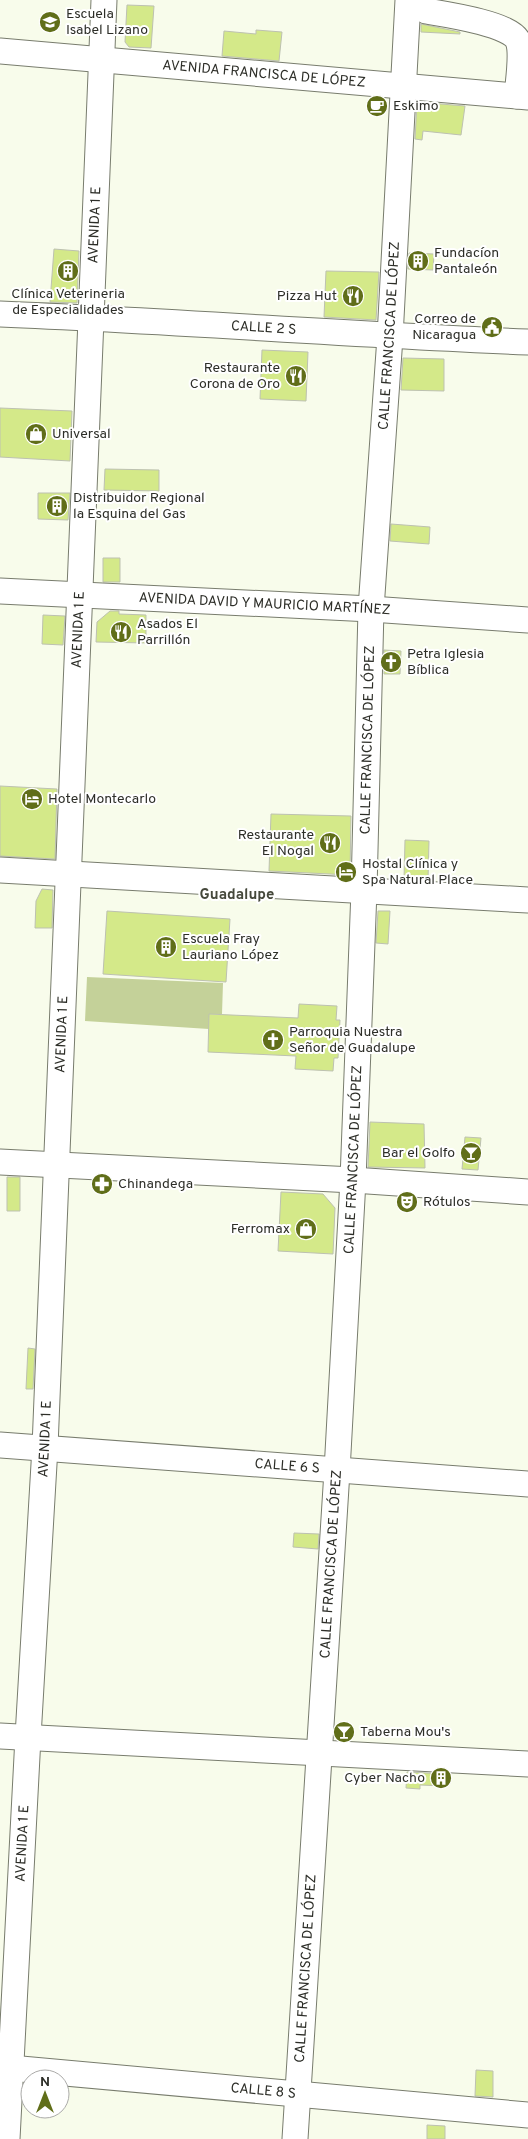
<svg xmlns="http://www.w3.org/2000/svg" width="528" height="2139" font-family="Overpass,sans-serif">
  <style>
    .green { fill: #c4d199 }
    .building { fill: #d4e989; stroke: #bdc1b1 }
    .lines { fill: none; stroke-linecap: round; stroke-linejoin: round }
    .minor-casing { stroke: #787c6d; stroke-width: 27 }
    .minor { stroke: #fff; stroke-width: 25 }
    .labels { text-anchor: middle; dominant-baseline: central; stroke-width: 4; stroke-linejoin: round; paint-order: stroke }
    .poi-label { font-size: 14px; fill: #2d2e28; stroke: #fff; text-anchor: start }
    .street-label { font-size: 14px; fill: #2d2e28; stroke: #fff }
    .neighbourhood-label { font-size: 15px; font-weight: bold; fill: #45483b; stroke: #fff }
  </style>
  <rect width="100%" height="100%" fill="#f8fceb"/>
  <path class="green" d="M87,977L223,983L222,1014H209V1029L85,1021Z"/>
  <path class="building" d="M127,5L154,6L151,48L129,47L125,42Z
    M421,24L460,32V34L421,32Z
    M256,30L282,32L279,61L222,56L224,31L256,34Z
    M370,98L385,100V113L369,112Z
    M417,102L465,106L461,135L423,131L422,140L415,139Z
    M54,249L79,251L77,303L50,302Z
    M409,253L434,254L433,270L408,269Z
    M326,271L379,272L376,320L324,317Z
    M262,350L308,352L306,401L260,399Z
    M403,358L444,359V391L401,390Z
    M0,408L72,411L70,461L0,457Z
    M105,469L159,470V491L104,490Z
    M38,493H70L68,520L38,519Z
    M391,524L430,527L429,544L390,541Z
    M103,558H120V582H103Z
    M110,611H119V614L146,615V643L96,642L97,622Z
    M43,615L65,616L63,645L42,644Z
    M384,650L401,651L400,674H384Z
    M0,786L57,789L55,859L0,856Z
    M271,814L351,816L350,875L269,871Z
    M405,840L429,841L428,880L404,879Z
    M42,889L53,890L52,928H35L36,901Z
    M107,911L230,919L226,982L103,974Z
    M378,911H390L388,944L376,943Z
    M299,1004L337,1006L336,1020H340L338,1058H334L333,1071L295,1069L296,1056L208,1052L209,1014L298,1018Z
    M370,1122L424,1124L425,1168L368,1167Z
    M465,1137L481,1138L478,1170L462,1169Z
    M7,1177H20V1211H7Z
    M281,1192L323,1194L335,1208L333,1254L278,1251Z
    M28,1348L35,1349L33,1389H26Z
    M294,1533L319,1534L318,1549L293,1547Z
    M407,1772L447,1774L446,1786L420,1785V1789L406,1788Z
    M476,2070L493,2071V2097L475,2096Z
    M427,2125L445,2126V2139H427Z"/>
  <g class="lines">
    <g class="minor-casing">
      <g id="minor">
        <path d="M426,11C444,14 512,24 518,41C523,53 518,82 517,96"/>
        <path id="s1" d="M0,51L528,97"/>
        <path id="s2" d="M0,314C176,321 352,335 528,342"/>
        <path id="s3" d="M0,591L371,609L528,620"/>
        <path d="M0,870L528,900"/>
        <path d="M0,1162L353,1180L528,1192"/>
        <path id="s4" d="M0,1445L528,1484"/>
        <path d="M0,1736L528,1764"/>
        <path id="s5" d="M0,2064L10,2068L528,2115"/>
        <path id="s6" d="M7,2139L28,1737L45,1447L104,0"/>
        <path id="s7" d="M295,2139L337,1471L353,1180L364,890L371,609L390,337L408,0"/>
      </g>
    </g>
    <use href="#minor" class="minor"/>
  </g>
  <defs>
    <g id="school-disc" transform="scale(1.125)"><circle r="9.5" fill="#606e19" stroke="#fff"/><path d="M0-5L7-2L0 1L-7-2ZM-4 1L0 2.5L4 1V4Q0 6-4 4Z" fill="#fff"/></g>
    <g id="cafe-disc" transform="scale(1.125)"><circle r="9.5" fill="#606e19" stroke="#fff"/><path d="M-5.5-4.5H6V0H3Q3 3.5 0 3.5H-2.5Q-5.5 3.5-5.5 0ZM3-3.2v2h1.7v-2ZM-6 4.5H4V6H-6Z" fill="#fff"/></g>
    <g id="building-disc" transform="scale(1.125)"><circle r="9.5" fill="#606e19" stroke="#fff"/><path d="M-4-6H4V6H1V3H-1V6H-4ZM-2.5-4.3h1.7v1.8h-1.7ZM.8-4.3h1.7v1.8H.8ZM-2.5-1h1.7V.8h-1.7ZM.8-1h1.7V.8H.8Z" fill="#fff"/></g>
    <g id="restaurant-disc" transform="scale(1.125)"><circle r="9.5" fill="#606e19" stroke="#fff"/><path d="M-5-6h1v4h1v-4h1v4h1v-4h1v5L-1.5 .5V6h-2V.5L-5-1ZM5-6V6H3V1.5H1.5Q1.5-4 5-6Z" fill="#fff"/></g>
    <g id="civic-disc" transform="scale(1.125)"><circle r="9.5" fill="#606e19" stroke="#fff"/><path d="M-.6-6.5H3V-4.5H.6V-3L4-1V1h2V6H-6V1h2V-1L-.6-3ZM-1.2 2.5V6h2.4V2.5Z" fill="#fff"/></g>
    <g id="shop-disc" transform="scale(1.125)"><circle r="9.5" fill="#606e19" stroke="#fff"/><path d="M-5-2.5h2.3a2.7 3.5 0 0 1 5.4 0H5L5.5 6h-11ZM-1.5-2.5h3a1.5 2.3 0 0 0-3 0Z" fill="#fff"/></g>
    <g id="church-disc" transform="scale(1.125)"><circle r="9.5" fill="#606e19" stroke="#fff"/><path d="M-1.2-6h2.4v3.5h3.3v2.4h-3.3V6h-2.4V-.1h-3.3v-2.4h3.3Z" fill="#fff"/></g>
    <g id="hotel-disc" transform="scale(1.125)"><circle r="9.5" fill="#606e19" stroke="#fff"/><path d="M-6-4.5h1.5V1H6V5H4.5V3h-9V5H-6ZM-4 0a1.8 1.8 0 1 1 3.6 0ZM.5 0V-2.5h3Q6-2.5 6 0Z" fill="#fff"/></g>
    <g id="bar-disc" transform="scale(1.125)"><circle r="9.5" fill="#606e19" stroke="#fff"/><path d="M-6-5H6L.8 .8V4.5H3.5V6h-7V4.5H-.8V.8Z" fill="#fff"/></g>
    <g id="pharmacy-disc" transform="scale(1.125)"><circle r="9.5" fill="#606e19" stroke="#fff"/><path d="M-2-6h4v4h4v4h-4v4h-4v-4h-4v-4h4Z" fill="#fff"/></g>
    <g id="theatre-disc" transform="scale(1.125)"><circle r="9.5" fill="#606e19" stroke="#fff"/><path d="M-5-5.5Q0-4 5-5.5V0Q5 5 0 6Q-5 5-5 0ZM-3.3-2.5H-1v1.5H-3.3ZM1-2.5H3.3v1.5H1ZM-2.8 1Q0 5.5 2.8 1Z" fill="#fff"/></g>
  </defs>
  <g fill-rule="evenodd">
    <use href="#school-disc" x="50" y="22"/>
    <use href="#cafe-disc" x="377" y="106"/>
    <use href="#building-disc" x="418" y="261"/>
    <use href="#building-disc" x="68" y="271"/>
    <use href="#restaurant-disc" x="353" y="296"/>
    <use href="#civic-disc" x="492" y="327"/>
    <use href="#restaurant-disc" x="296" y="376"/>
    <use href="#shop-disc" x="36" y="434"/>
    <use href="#building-disc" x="57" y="506"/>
    <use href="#restaurant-disc" x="121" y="632"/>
    <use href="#church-disc" x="391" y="662"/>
    <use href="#hotel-disc" x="32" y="799"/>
    <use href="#restaurant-disc" x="330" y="843"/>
    <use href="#hotel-disc" x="346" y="872"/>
    <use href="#building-disc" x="166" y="947"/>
    <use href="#church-disc" x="273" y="1040"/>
    <use href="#bar-disc" x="471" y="1153"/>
    <use href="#pharmacy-disc" x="102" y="1184"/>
    <use href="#theatre-disc" x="407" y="1202"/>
    <use href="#shop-disc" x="306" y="1229"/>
    <use href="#bar-disc" x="344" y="1732"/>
    <use href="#building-disc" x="441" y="1778"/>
  </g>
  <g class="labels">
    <g class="poi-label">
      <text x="66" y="14">Escuela<tspan x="66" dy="16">Isabel Lizano</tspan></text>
      <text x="393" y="106">Eskimo</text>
      <text x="434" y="253">Fundacíon<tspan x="434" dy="16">Pantaleón</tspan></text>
      <text x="68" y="294" text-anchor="middle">Clínica Veterineria<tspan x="68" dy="16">de Especialidades</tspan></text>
      <text x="337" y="296" text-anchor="end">Pizza Hut</text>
      <text x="476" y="319" text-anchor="end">Correo de<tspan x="476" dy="16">Nicaragua</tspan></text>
      <text x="280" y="368" text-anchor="end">Restaurante<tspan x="280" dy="16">Corona de Oro</tspan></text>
      <text x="52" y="434">Universal</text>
      <text x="73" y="498">Distribuidor Regional<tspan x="73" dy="16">la Esquina del Gas</tspan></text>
      <text x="137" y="624">Asados El<tspan x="137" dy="16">Parrillón</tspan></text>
      <text x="407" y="654">Petra Iglesia<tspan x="407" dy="16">Bíblica</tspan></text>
      <text x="48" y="799">Hotel Montecarlo</text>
      <text x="314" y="835" text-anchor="end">Restaurante<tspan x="314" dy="16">El Nogal</tspan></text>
      <text x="362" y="864">Hostal Clínica y<tspan x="362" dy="16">Spa Natural Place</tspan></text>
      <text x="182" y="939">Escuela Fray<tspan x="182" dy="16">Lauriano López</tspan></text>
      <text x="289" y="1032">Parroquia Nuestra<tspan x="289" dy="16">Señor de Guadalupe</tspan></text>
      <text x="455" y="1153" text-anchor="end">Bar el Golfo</text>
      <text x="118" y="1184">Chinandega</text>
      <text x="423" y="1202">Rótulos</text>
      <text x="290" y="1229" text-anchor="end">Ferromax</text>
      <text x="360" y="1732">Taberna Mou's</text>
      <text x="425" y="1778" text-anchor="end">Cyber Nacho</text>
    </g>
    <g class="street-label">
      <text stroke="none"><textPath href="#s1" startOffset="265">AVENIDA FRANCISCA DE LÓPEZ</textPath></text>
      <text stroke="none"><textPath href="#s6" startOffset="1916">AVENIDA 1 E</textPath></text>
      <text stroke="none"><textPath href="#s2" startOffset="264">CALLE 2 S</textPath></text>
      <text stroke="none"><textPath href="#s7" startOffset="1806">CALLE FRANCISCA DE LÓPEZ</textPath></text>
      <text stroke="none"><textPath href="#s3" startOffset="265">AVENIDA DAVID Y MAURICIO MARTÍNEZ</textPath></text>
      <text stroke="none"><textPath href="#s6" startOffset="1511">AVENIDA 1 E</textPath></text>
      <text stroke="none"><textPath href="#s7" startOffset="1401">CALLE FRANCISCA DE LÓPEZ</textPath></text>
      <text stroke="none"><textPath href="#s6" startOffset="1106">AVENIDA 1 E</textPath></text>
      <text stroke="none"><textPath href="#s7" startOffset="981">CALLE FRANCISCA DE LÓPEZ</textPath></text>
      <text stroke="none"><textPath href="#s6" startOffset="701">AVENIDA 1 E</textPath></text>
      <text stroke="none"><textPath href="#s4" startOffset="288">CALLE 6 S</textPath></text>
      <text stroke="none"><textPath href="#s7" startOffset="576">CALLE FRANCISCA DE LÓPEZ</textPath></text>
      <text stroke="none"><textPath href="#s6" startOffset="296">AVENIDA 1 E</textPath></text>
      <text stroke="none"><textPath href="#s7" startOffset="171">CALLE FRANCISCA DE LÓPEZ</textPath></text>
      <text stroke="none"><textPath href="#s5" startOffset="265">CALLE 8 S</textPath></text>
    </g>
    <g class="neighbourhood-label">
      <text x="237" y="895">Guadalupe</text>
    </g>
  </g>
  <g transform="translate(45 2094)"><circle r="24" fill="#ffffff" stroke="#ababa9"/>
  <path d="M0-4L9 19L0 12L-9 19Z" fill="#606e19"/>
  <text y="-8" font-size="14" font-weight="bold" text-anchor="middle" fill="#2d2e28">N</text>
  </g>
</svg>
